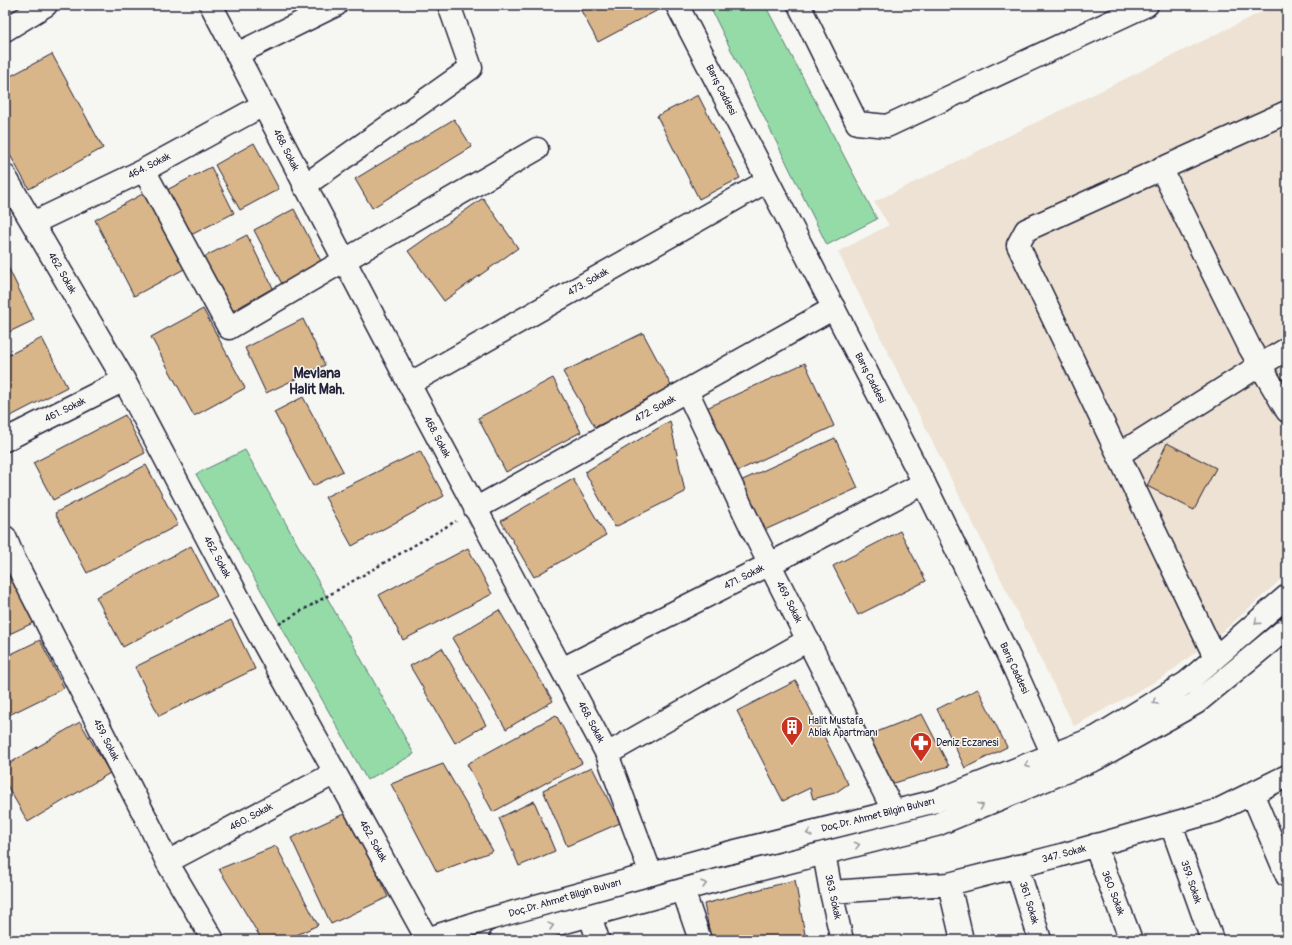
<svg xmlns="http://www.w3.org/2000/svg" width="1292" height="945" font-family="Pangolin,sans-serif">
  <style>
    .built { fill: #ede2d3 }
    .green { fill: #95dba8; stroke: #5c7e72 }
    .building { fill: #d9b58a; stroke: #22223b }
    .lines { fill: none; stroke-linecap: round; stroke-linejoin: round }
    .street-casing { stroke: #22223b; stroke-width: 25 }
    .secondary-casing { stroke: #22223b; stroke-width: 25 }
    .path { stroke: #22223b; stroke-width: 2.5; stroke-dasharray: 3 3; stroke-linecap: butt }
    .street { stroke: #f6f6f2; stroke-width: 22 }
    .secondary { stroke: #f6f6f2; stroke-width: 22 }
    .oneway { stroke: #9797a0 }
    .labels { text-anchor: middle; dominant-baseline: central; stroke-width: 3; stroke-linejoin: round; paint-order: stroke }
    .street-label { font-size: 10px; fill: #22223b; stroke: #f6f6f2 }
    .poi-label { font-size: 10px; fill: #22223b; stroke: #f6f6f2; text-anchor: start }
    .district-label { font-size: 14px; font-weight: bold; fill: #22223b; stroke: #f6f6f2 }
  </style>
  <rect width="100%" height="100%" fill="#f6f6f2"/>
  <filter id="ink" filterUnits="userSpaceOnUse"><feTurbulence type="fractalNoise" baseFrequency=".025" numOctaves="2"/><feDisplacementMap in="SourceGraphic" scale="8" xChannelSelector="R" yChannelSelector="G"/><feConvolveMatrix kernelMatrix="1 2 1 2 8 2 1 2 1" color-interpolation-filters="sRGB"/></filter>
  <g filter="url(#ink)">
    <path class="built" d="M1276,5H1287V574L1229,626L1165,676L1074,726L838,252L889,225L874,202Z"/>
    <path class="green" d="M709,5H765L877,219L827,245Z
      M245,450L414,754L367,780L196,474Z"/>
    <path class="building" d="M578,5H655L658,10L598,42Z
      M52,54L103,148L29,189L5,146V79Z
      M698,95L740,178L699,199L657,116Z
      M454,119L472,147L372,208L355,179Z
      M254,143L279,189L240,210L215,165Z
      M211,167L234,213L185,238L161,193Z
      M148,191L188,267L134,296L95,220Z
      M483,198L518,248L444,301L408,251Z
      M294,209L322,263L282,284L254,230Z
      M247,235L273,288L227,314L198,260Z
      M5,261L34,320L5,334Z
      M203,309L245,388L194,416L151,337Z
      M303,319L325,365L266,393L245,348Z
      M643,333L674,391L595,427L563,372Z
      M42,338L67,387L5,419V357Z
      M805,363L834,426L729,475L700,411Z
      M553,378L581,432L506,472L478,418Z
      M303,397L343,471L313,486L274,412Z
      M125,415L145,453L53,500L33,463Z
      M670,421L685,492L615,527L585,472Z
      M835,438L858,488L758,533L736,483Z
      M1167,443L1216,468L1194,510L1147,486Z
      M420,451L444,496L352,546L325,497Z
      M146,465L178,525L87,573L55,513Z
      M573,479L606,535L534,577L501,521Z
      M900,531L926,581L858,615L833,566Z
      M191,546L217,596L123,647L96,597Z
      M468,548L492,594L403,640L379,595Z
      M9,568L35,622L5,636V570Z
      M499,610L553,701L506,729L452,638Z
      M231,620L255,669L159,716L135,667Z
      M40,640L64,688L5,717V657Z
      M442,648L486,725L455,743L410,666Z
      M796,681L848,784L835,793L813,799L810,788L783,801L737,711Z
      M978,689L1007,747L965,768L937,709Z
      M922,714L949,766L888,785L864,737Z
      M556,715L582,763L493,812L467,764Z
      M80,722L110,773L28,822L5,782V766Z
      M443,764L493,851L437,872L391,784Z
      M592,767L620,823L567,846L543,790Z
      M534,801L555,851L519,866L499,818Z
      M348,812L388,897L331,924L291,838Z
      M276,846L318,925L286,940H262L219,869Z
      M795,880L806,940H711L704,904Z"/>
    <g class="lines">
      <g class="street-casing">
        <path id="street" d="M211,5L409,384L607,754L651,874
          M799,5L857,123L887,126L1147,5
          M237,54L336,5
          M1161,168L1250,348L1287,411
          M144,170L229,328L345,260L537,149
          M5,176L124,380L243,606L427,939
          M304,186L471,68L449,5
          M33,223L144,170L263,105
          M409,384L767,181
          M687,391L753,531L894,812
          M5,440L124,380
          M1118,455L1260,365L1287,349
          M475,509L834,308
          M5,537L14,559L151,828L167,862L213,940
          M1215,657L1018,245L1026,230L1287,112
          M562,669L770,564L924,483
          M607,754L808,640
          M1252,793L1287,876
          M1171,824L1212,940
          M1095,845L1131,940
          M824,853L831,892L842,940
          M167,862L335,773
          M1017,866L1040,940
          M949,884L962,940
          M683,890L700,940
          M831,892L949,884L1058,856L1216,811L1287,776
          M590,916L598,940"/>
      </g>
      <g class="secondary-casing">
        <path id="secondary" d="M677,5L924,483L1010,659L1053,755
          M5,30L46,5
          M424,940L482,921L720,855L936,801L1097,737L1186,683L1287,596
          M500,940L718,880L936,825L1096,759L1196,703L1287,628"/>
      </g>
      <path class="path" d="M279,624L456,521"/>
      <use href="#street" class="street"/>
      <use href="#secondary" class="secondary"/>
    </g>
    <defs><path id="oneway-chevron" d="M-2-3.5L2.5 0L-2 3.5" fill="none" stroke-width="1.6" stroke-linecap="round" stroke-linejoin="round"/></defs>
    <g class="oneway">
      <use href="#oneway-chevron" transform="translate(1257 622) rotate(139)"/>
      <use href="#oneway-chevron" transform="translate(1155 702) rotate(148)"/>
      <use href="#oneway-chevron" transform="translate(1027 765) rotate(158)"/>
      <use href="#oneway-chevron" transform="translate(981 806) rotate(-22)"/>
      <use href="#oneway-chevron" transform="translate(809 833) rotate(166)"/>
      <use href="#oneway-chevron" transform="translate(857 845) rotate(-14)"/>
      <use href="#oneway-chevron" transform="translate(704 884) rotate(-16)"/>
      <use href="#oneway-chevron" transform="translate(551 926) rotate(-15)"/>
    </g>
  </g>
  <defs>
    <g id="building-pin" transform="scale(1.15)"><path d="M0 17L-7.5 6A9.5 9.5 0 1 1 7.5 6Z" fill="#c8321e" stroke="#f6f6f2"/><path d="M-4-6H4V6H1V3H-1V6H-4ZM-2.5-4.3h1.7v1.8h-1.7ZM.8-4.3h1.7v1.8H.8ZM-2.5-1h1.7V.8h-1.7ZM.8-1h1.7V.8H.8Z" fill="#fff"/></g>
    <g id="pharmacy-pin" transform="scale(1.15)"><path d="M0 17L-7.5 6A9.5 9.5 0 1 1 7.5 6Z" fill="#c8321e" stroke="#f6f6f2"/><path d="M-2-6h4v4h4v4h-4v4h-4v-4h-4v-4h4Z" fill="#fff"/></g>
  </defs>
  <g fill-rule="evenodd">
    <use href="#building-pin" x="792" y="727"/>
    <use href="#pharmacy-pin" x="921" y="743"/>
  </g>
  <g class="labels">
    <g class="street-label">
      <text transform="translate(721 90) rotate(63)">Barış Caddesi</text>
      <text transform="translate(286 150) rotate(63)">468. Sokak</text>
      <text transform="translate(149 166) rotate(-27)">464. Sokak</text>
      <text transform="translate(62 273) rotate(60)">462. Sokak</text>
      <text transform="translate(588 282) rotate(-30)">473. Sokak</text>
      <text transform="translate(870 378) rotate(63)">Barış Caddesi</text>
      <text transform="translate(655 409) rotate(-29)">472. Sokak</text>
      <text transform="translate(65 410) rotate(-26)">461. Sokak</text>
      <text transform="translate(437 437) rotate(62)">468. Sokak</text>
      <text transform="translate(217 557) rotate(62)">462. Sokak</text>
      <text transform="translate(744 577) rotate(-27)">471. Sokak</text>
      <text transform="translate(789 602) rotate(63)">469. Sokak</text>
      <text transform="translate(1014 668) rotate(65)">Barış Caddesi</text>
      <text transform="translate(591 722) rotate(62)">468. Sokak</text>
      <text transform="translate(106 740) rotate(63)">459. Sokak</text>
      <text transform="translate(878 815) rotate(-14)">Doç.Dr. Ahmet Bilgin Bulvarı</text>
      <text transform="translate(251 817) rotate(-28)">460. Sokak</text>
      <text transform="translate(373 841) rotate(61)">462. Sokak</text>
      <text transform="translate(1064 854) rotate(-15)">347. Sokak</text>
      <text transform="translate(1191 882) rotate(71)">359. Sokak</text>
      <text transform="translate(1113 893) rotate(69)">360. Sokak</text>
      <text transform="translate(833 897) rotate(78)">363. Sokak</text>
      <text transform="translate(565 898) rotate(-16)">Doç.Dr. Ahmet Bilgin Bulvarı</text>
      <text transform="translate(1029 903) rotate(73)">361. Sokak</text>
    </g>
    <g class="poi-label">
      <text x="808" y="721">Halit Mustafa<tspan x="808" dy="12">Ablak Apartmanı</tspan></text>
      <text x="936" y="743">Deniz Eczanesi</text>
    </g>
    <g class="district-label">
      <text x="317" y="373">Mevlana<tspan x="317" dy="16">Halit Mah.</tspan></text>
    </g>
  </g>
  <rect width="1292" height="945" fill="none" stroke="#f6f6f2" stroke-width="20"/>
  <rect x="10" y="10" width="1272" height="925" fill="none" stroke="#22223b" stroke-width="1.5" filter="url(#ink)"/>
</svg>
